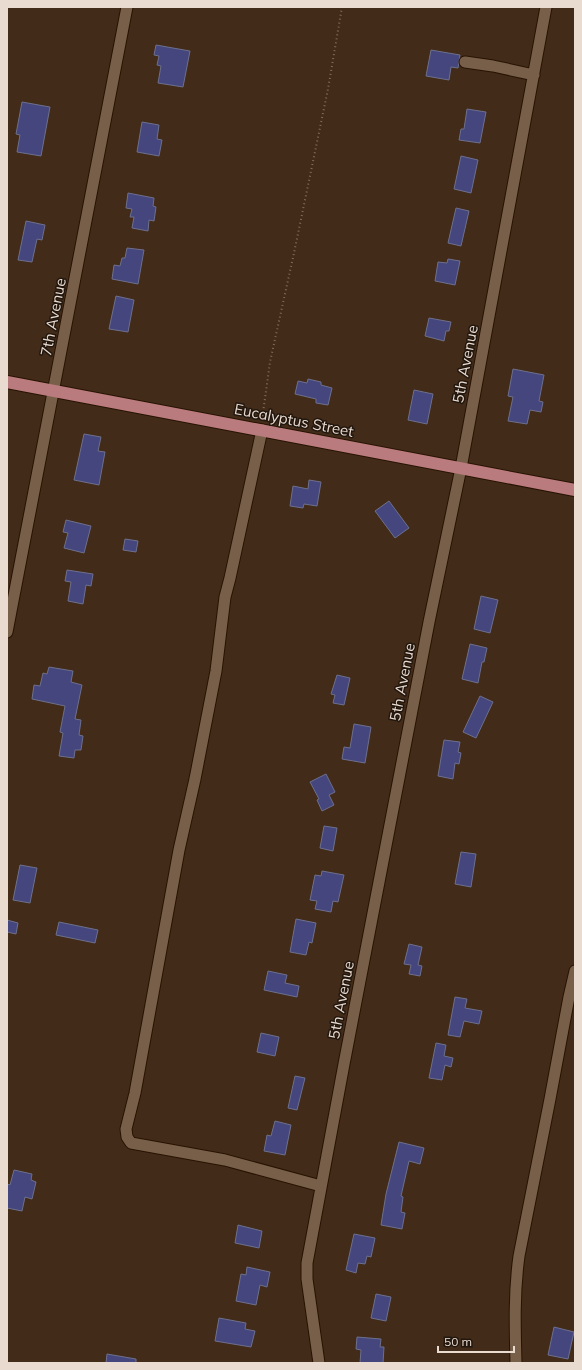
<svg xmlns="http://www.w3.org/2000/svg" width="582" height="1370" font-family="Mulish,sans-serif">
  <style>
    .building { fill: #45467d; stroke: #6d708d }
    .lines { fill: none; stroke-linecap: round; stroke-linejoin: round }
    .minor-casing { stroke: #281302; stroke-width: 13 }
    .major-casing { stroke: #281302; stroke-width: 14 }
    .path { stroke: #826e5e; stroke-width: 2; stroke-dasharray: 1 3; stroke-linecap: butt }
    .minor { stroke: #785f4a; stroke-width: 11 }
    .major { stroke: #b97b7d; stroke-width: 12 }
    .labels { text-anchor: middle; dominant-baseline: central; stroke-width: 3; stroke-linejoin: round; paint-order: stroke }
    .street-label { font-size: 15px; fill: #eadbd0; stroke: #21170e }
  </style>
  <rect width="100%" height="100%" fill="#422b18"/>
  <path class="building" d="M156,45L190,51L183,87L158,83L161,66L157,65L159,56L154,55Z
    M431,50L460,55L458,68L451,67L449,80L426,76Z
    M22,102L50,107L41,156L17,152L20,135L16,134Z
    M467,109L486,112L480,143L459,140L461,129H464Z
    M142,122L159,125L157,139L162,140L159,156L137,152Z
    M461,156L478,160L471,193L454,189Z
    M128,193L154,198L153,206L156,207L154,221L149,220L148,231L132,228L134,217H130L132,209L126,208Z
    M456,208L469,211L461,246L448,243Z
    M26,221L45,225L42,240L37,239L32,262L18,260Z
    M127,248L144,250L138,284L112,279L114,265L120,266L122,258H125Z
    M448,259L460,261L455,285L435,281L438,262L447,263Z
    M116,296L134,300L128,332L109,329Z
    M429,318L451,322L449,331H446L444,341L425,336Z
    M513,369L544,375L539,401L543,402L541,412L530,410L527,424L508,421L513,397L508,396Z
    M308,379L321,382V385L332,388L328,405L316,403V399L295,394L298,381L307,383Z
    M414,390L433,394L427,424L408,420Z
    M84,434L101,437L98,451L105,452L99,485L74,480Z
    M309,480L321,482L317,506L304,504L303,508L290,506L293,486L308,489Z
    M389,501L409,528L395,538L375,511Z
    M66,520L91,526L84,553L64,548L68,533L63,532Z
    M125,539L138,541L136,552L123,550Z
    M67,570L93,574L91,586L86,585L83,604L68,601L71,582L65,581Z
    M481,596L498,600L490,633L474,629Z
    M470,644L487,648L484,662H482L478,683L462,679Z
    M49,667L73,671L71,682L82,685L75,719L81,720L79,735L83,736L81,750H75L74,758L59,756L63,733L60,732L65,706L32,699L34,685L40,686L43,673L47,674Z
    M337,675L350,678L344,705L333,703L335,695L331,694Z
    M480,696L493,702L476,738L463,732Z
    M354,724L371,727L365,763L342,759L344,747L350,748Z
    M444,740L460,742L458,752L461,753L459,764L455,763L453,779L438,776Z
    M326,774L335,792L329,795L334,805L322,811L317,800L319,799L310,782Z
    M324,826L337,828L333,851L320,848Z
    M461,852L476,854L471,887L455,884Z
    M20,865L37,868L30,903L13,900Z
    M322,871L344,875L338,902L333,901L331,912L315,909L317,901L310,900L315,875L321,876Z
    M296,919L316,923L312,943L309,942L306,955L290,952Z
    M7,920L18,923L16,934L7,932Z
    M59,922L98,930L95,943L56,935Z
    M409,944L422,947L418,965L422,966L420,976L409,974L411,965L404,964Z
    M268,971L287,975L285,983L299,986L297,997L264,990Z
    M455,997L467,999L465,1008L482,1011L479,1024L464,1021L460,1037L448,1035Z
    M261,1033L279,1037L275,1056L257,1052Z
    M436,1043L446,1045L444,1056L453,1058L451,1067L445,1065L442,1080L429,1078Z
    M295,1076L305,1078L297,1110L288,1108Z
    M275,1121L291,1125L285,1155L264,1151L267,1135L271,1136Z
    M399,1142L424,1148L420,1164L409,1161L401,1196L403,1197L401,1212L405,1213L402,1229L381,1225L386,1194Z
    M14,1170L32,1174L31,1180L36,1182L32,1199L25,1197L22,1211L7,1208V1184L10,1185Z
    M238,1225L262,1231L259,1248L235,1243Z
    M354,1234L375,1238L371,1257L367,1256L365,1264L358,1263L356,1273L346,1270Z
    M247,1267L270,1272L267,1287L260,1285L256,1305L236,1301L241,1274L246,1275Z
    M376,1294L391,1297L386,1321L371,1318Z
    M219,1318L246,1323L245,1329L255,1331L251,1347L215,1341Z
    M554,1327L574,1332L568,1359L548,1355Z
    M357,1337L381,1339L380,1347H384L383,1363H360L361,1350L356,1349Z
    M107,1354L136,1359V1363H106Z"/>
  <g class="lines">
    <g class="minor-casing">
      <path id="minor" d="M465,62L493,66L534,75
        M262,430L230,578L225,597L216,671L195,779L179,850L135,1093L126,1129L127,1137L131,1143L225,1160L321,1186
        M7,632L127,7
        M319,1363L307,1279V1263L344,1064L429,622L461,468L546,7
        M516,1363C515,1327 514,1292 519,1256L550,1099L569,997L575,971"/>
    </g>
    <g class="major-casing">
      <path id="major" d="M7,382L575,490"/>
    </g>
    <path class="path" d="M262,420L270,362L294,253L328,89L342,7"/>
    <use href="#minor" class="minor"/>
    <use href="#major" class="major"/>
  </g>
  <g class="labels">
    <g class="street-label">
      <text transform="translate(53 317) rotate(-79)">7th Avenue</text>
      <text transform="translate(465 364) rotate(-79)">5th Avenue</text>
      <text transform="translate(294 420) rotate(11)">Eucalyptus Street</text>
      <text transform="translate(402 682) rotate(-79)">5th Avenue</text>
      <text transform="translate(341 1000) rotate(-79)">5th Avenue</text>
    </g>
  </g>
  <rect width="582" height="1370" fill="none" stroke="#eadbd0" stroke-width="16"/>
  <path d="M438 1346v6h76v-6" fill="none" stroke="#eadbd0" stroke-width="2"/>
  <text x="444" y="1346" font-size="12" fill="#eadbd0" stroke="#21170e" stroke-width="3" paint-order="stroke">50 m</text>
</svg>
